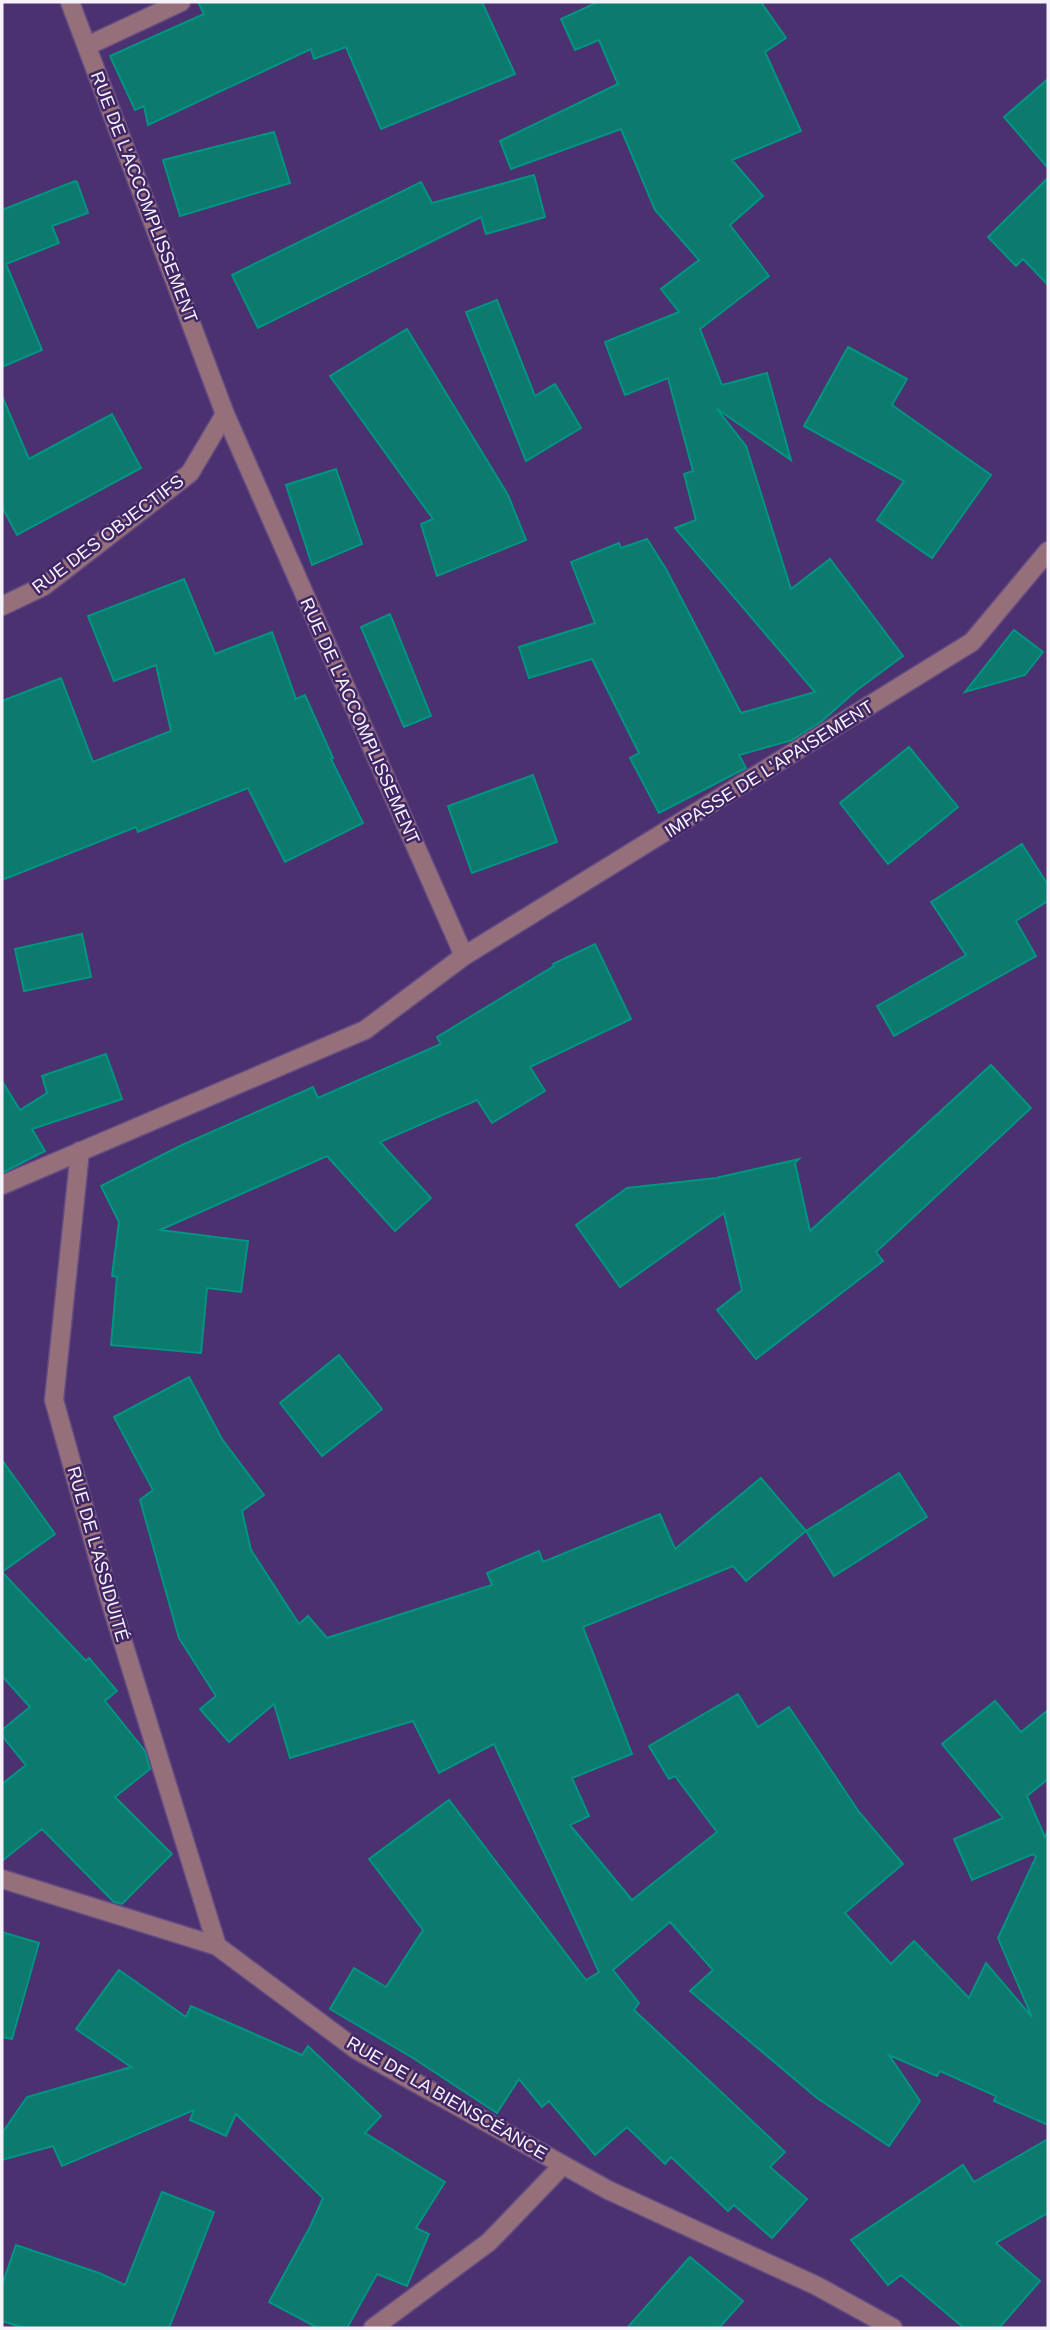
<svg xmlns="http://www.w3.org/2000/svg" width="1050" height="2330" font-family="Arial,sans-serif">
<rect width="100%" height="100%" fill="#4c3171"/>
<path fill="#0c7b6d" stroke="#009482" stroke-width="2" d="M 198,2 L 482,2 L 515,74 L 381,129 L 346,47 L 314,59 L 311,49 L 148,125 L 144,106 L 135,110 L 110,56 L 204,14 Z
M 598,2 L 761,2 L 786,38 L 765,52 L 801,131 L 732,160 L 763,196 L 730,225 L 769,276 L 700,329 L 722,385 L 767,373 L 791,460 L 717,409 L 746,446 L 791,589 L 830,559 L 903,656 L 857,690 L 822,721 L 792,740 L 739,755 L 746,768 L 659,813 L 630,758 L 639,753 L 592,659 L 529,678 L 519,647 L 595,623 L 571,562 L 619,543 L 621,548 L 647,539 L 666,569 L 741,713 L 815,692 L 675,528 L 696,520 L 684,474 L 693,471 L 668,378 L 625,395 L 605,342 L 679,312 L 661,289 L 699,260 L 655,210 L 621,129 L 511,169 L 500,141 L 618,84 L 599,40 L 575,50 L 561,19 Z
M 1048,79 L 1048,168 L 1004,117 Z
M 274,132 L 290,183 L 180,216 L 163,160 Z
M 534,175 L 545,217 L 486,234 L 481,217 L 258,328 L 232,275 L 421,182 L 432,203 Z
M 1048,178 L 1048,285 L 1023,259 L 1016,266 L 988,237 Z
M 75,181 L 77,182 L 88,213 L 52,226 L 59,243 L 6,264 L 42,350 L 2,367 L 2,210 Z
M 497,300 L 535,396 L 555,384 L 581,428 L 526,461 L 466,312 Z
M 407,329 L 508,495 L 526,540 L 437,576 L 421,524 L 433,519 L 330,376 Z
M 848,347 L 907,379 L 892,405 L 991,475 L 932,558 L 877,520 L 904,481 L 804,426 Z
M 2,396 L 29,459 L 112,414 L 141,468 L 17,535 L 2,507 Z
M 336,469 L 362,544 L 312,565 L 286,485 Z
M 184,579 L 215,654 L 272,632 L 296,699 L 305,695 L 333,758 L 331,759 L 363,823 L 285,862 L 248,788 L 138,832 L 136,827 L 2,880 L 2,701 L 61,678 L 93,762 L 171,731 L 156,665 L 114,681 L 88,616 Z
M 390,614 L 431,716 L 404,727 L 361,627 Z
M 1014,630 L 1043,652 L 1025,675 L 965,692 Z
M 909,747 L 958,807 L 888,864 L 840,803 Z
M 533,775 L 557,842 L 472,873 L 448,806 Z
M 1022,844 L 1048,885 L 1048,901 L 1016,921 L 1036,956 L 894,1036 L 877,1006 L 966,955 L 931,902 Z
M 82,934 L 91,977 L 24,991 L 15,949 Z
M 595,944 L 631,1019 L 530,1067 L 545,1091 L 492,1123 L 477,1100 L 380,1142 L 431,1198 L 395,1231 L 327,1156 L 160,1230 L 248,1241 L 241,1292 L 207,1288 L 201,1353 L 111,1345 L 117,1277 L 112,1276 L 119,1222 L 101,1186 L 182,1145 L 313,1087 L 318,1098 L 441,1044 L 437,1037 L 554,966 L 553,964 Z
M 106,1054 L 122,1099 L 32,1129 L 45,1151 L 2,1173 L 2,1081 L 20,1110 L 47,1093 L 42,1076 Z
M 991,1065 L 1031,1108 L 876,1252 L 883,1261 L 756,1359 L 717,1310 L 742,1290 L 724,1213 L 620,1287 L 576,1225 L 627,1188 L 716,1178 L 799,1159 L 795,1163 L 810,1231 Z
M 339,1355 L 382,1409 L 322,1456 L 280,1403 Z
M 189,1377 L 222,1439 L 264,1495 L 242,1511 L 251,1550 L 299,1624 L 308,1616 L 327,1638 L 492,1585 L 487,1573 L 539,1551 L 543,1562 L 660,1514 L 675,1549 L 761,1478 L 806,1531 L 746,1581 L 733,1566 L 583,1627 L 632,1754 L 572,1778 L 589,1816 L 570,1825 L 632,1900 L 717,1832 L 675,1776 L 669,1779 L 649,1746 L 738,1694 L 758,1727 L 789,1707 L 859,1812 L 903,1864 L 845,1913 L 891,1964 L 914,1941 L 969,1998 L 986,1963 L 1032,2017 L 998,1938 L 1036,1857 L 1033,1854 L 972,1880 L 954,1839 L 1003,1818 L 942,1744 L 995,1701 L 1021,1732 L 1048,1710 L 1048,1779 L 1027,1796 L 1045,1837 L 1048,1830 L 1048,2125 L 994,2101 L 996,2096 L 940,2071 L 937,2076 L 889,2055 L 920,2101 L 889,2146 L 817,2098 L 690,1991 L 713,1970 L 670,1922 L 613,1970 L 639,2003 L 634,2010 L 785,2152 L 770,2167 L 807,2199 L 772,2238 L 734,2205 L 728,2211 L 671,2157 L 665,2164 L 627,2127 L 595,2155 L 549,2101 L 542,2107 L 519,2079 L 497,2113 L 413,2058 L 330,2009 L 354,1968 L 386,1987 L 423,1930 L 369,1859 L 449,1800 L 586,1980 L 599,1972 L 494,1744 L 439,1773 L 413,1721 L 290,1758 L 274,1704 L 229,1742 L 200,1709 L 216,1696 L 179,1638 L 140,1500 L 153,1490 L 114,1417 Z
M 2,1460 L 55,1534 L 2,1572 L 86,1661 L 89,1658 L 117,1691 L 105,1701 L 145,1751 L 150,1769 L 115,1797 L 172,1854 L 122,1904 L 114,1902 L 42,1829 L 2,1861 L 2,1784 L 26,1765 L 2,1736 L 2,1730 L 30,1707 L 2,1676 Z
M 899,1473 L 927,1517 L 834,1576 L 806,1531 Z
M 2,1932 L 39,1943 L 12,2039 L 2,2037 Z
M 119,1970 L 186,2017 L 191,2006 L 302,2055 L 308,2046 L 381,2116 L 365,2133 L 445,2182 L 416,2228 L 429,2234 L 407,2286 L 377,2274 L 347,2328 L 318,2328 L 269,2302 L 310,2227 L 323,2198 L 236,2114 L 226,2136 L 190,2120 L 194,2110 L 62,2166 L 53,2146 L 2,2160 L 2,2133 L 27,2097 L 131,2067 L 76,2029 Z
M 1048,2139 L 1048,2213 L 996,2243 L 1040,2281 L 999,2328 L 964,2328 L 901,2275 L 888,2285 L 851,2240 L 963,2165 L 974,2182 Z
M 162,2192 L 214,2212 L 169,2328 L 24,2328 L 2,2321 L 2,2285 L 16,2245 L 99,2273 L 125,2285 Z
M 690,2257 L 743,2301 L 719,2328 L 627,2328 Z"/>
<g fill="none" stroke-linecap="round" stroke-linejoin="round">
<g stroke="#644c84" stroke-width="21">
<path id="minor" d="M 70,2 L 225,414 L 464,956
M 87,46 L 181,2
M 2,606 L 44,586 L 190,473 L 225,414
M 80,1151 L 54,1400 L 109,1597 L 217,1946
M 2,1185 L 365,1030 L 464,956 L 972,642 L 1048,551
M 2,1879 L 217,1946 L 357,2050 L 608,2190 L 817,2286 L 893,2328
M 373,2328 L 489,2242 L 563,2165"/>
</g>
<use href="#minor" stroke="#95707a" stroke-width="18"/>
</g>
<g text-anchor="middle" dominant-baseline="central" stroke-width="5" stroke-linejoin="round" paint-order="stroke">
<g font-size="18" fill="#f5f2fa" stroke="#412665">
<text transform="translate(144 197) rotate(69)">RUE DE L'ACCOMPLISSEMENT</text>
<text transform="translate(108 534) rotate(-37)">RUE DES OBJECTIFS</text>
<text transform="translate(360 721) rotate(66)">RUE DE L'ACCOMPLISSEMENT</text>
<text transform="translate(769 769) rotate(-32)">IMPASSE DE L'APAISEMENT</text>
<text transform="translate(98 1554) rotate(74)">RUE DE L'ASSIDUITÉ</text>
<text transform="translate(447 2098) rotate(30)">RUE DE LA BIENSCÉANCE</text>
</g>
</g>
<rect width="1050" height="2330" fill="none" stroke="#f5f2fa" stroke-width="7"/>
</svg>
